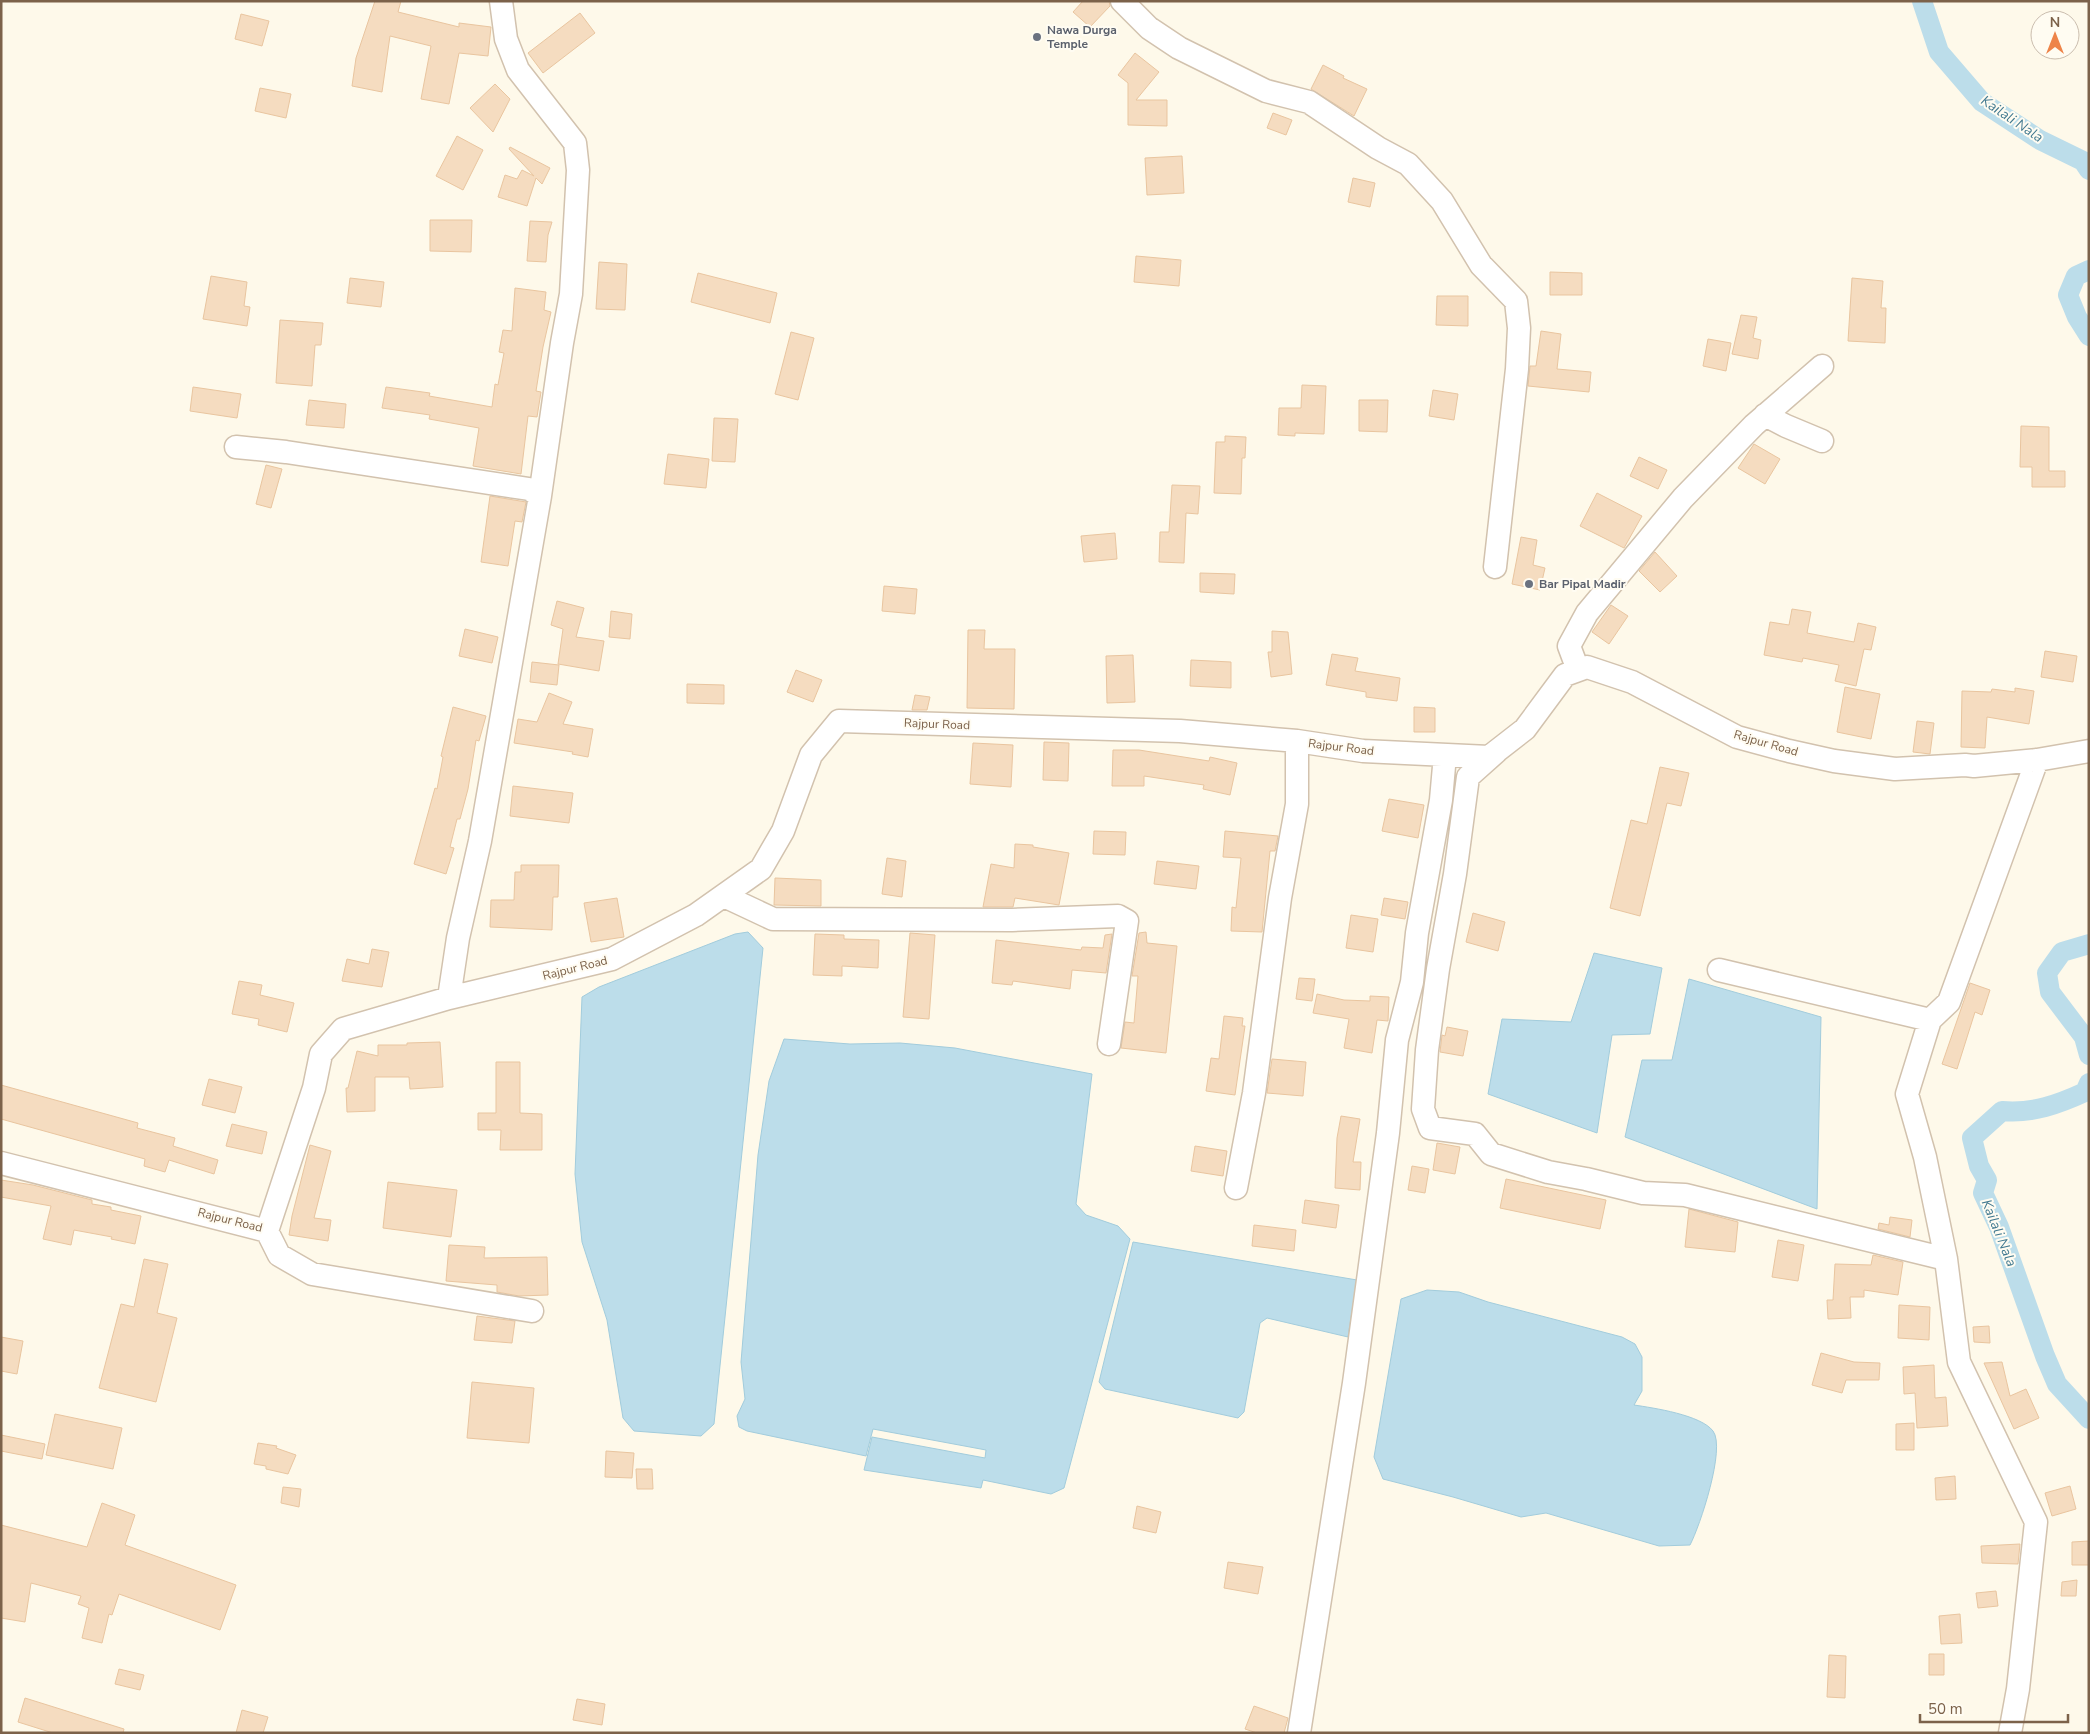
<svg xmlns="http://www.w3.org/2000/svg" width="2090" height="1734" font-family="'Nunito Sans',sans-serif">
<rect width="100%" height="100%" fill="#fef9ea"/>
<path fill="#bcddea" stroke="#a2ccdc" d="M 748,932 L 763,948 L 714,1424 L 701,1436 L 634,1431 L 623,1418 L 607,1320 L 582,1242 L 575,1174 L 582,997 L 599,987 L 735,934 Z
M 1594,953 L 1662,968 L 1650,1034 L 1612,1035 L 1597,1133 L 1488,1094 L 1502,1019 L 1571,1022 Z
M 1689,979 L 1821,1017 L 1817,1209 L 1625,1137 L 1642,1060 L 1672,1060 Z
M 784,1039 L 850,1044 L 900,1043 L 955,1048 L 1092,1074 L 1076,1204 L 1086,1215 L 1118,1226 L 1130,1239 L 1064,1488 L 1051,1494 L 983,1480 L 981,1488 L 864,1470 L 872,1437 L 985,1458 L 986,1450 L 873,1429 L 866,1456 L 747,1431 L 739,1427 L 737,1416 L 745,1399 L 741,1362 L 758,1155 L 769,1081 Z
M 1133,1242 L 1357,1280 L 1348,1337 L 1267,1318 L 1260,1323 L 1244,1412 L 1238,1418 L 1105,1389 L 1099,1382 Z
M 1427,1290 L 1459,1292 L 1488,1302 L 1622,1337 L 1635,1344 L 1642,1357 L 1642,1391 L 1634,1405 C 1654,1408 1701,1415 1713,1431 C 1726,1448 1700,1526 1690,1545 L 1659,1546 L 1546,1513 L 1521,1517 L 1453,1497 L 1383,1479 L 1374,1457 L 1401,1299 Z"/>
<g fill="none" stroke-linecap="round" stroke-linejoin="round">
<path stroke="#bcddea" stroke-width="20" d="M 1922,1 L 1939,52 L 1982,102 L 2040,140 L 2083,161 L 2089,170
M 2089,270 L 2076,276 L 2068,295 L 2077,317 L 2089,336
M 2089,944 L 2062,952 L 2047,973 L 2050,992 L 2084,1037 L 2089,1055
M 2089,1083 L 2085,1092 C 2059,1104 2032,1114 2002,1111 L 1972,1138 L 1979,1166 L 1987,1180 L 1983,1193 L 1999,1227 L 2045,1356 L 2057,1384 L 2089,1419"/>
</g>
<path fill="#f5dcc0" stroke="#e9c59f" d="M 375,1 L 401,1 L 398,12 L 459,27 L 459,23 L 491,27 L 488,56 L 459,53 L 449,104 L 421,99 L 431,46 L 390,36 L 382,92 L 352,86 L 356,58 Z
M 1083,1 L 1109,1 L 1110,6 L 1090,27 L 1073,12 Z
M 580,13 L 595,33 L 543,73 L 528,53 Z
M 241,14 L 269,21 L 262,46 L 235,39 Z
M 1135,53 L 1159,72 L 1136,100 L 1167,100 L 1167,126 L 1128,125 L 1128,83 L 1118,75 Z
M 1323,65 L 1344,76 L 1343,78 L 1367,89 L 1354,116 L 1311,89 Z
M 495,84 L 510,99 L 493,132 L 470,108 Z
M 260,88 L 291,94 L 286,118 L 255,111 Z
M 1273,113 L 1292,120 L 1286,135 L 1267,128 Z
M 457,136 L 483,150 L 463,190 L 436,176 Z
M 510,147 L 550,168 L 542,184 L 536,178 L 527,206 L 498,197 L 505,175 L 517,179 L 522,170 L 534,176 L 509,149 Z
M 1182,156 L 1184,193 L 1147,195 L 1145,158 Z
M 1353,178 L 1375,183 L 1370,207 L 1348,202 Z
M 430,220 L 472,220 L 471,252 L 430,251 Z
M 530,221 L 552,222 L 548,235 L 546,262 L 527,261 Z
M 1136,256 L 1181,260 L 1179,286 L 1134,282 Z
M 599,262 L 627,264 L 625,310 L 596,309 Z
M 1550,272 L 1582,273 L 1582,295 L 1550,295 Z
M 698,273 L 777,293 L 770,323 L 691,302 Z
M 211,276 L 247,282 L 244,306 L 250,307 L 247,326 L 203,319 Z
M 350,278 L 384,282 L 381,307 L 347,303 Z
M 1852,278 L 1883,281 L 1881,308 L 1886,308 L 1885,343 L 1848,341 Z
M 515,288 L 546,292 L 544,310 L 551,312 L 543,347 L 536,391 L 541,392 L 537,417 L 528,416 L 521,474 L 473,466 L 479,428 L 429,419 L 430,415 L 382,408 L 386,387 L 430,393 L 429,396 L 492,407 L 495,384 L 498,385 L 504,353 L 499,352 L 503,330 L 512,331 Z
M 1437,296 L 1468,296 L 1468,326 L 1436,325 Z
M 1741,315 L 1757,317 L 1753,338 L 1761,340 L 1758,359 L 1732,354 Z
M 280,320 L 323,323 L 321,345 L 315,345 L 312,386 L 276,383 Z
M 1541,331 L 1561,334 L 1557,369 L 1591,372 L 1589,392 L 1528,386 L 1530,366 L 1536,366 Z
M 791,332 L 814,338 L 798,400 L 775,394 Z
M 1708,339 L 1731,343 L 1726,371 L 1703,366 Z
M 1302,385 L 1326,386 L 1324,434 L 1295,433 L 1295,436 L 1278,435 L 1279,408 L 1301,408 Z
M 193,387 L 241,394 L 237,418 L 190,411 Z
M 1433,390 L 1458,394 L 1454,420 L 1429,416 Z
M 309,400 L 346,404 L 344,428 L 306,425 Z
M 1359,400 L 1388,400 L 1387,432 L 1359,431 Z
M 714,418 L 738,419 L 735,462 L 712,461 Z
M 2021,426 L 2049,427 L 2049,471 L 2065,471 L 2065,487 L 2032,487 L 2032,467 L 2020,467 Z
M 1225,436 L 1246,437 L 1245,458 L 1242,458 L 1241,494 L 1214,493 L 1216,442 L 1225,442 Z
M 1754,444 L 1780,459 L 1765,484 L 1738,468 Z
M 668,454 L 709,459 L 706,488 L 664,484 Z
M 1639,457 L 1667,470 L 1658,489 L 1630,476 Z
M 266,465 L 282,469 L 271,508 L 256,504 Z
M 1172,485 L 1200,486 L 1198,514 L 1186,513 L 1184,563 L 1159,562 L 1160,532 L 1169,532 Z
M 1597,493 L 1642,516 L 1624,548 L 1580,526 Z
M 490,496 L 526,502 L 522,522 L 515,521 L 508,566 L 481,562 Z
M 1115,533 L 1117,559 L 1084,562 L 1081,536 Z
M 1521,537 L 1537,540 L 1533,565 L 1545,568 L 1540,590 L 1512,584 Z
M 1655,552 L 1677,576 L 1660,592 L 1639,571 Z
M 1200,573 L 1235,574 L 1234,594 L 1200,592 Z
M 884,586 L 917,589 L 915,614 L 882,611 Z
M 557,601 L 584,608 L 576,637 L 604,641 L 599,671 L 558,664 L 563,629 L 551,625 Z
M 1611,605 L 1628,616 L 1609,644 L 1592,632 Z
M 1792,609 L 1811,612 L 1807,633 L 1854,642 L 1858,623 L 1876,627 L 1871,650 L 1864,649 L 1856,686 L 1835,681 L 1839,665 L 1803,658 L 1802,662 L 1764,655 L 1770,622 L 1789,625 Z
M 611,611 L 632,614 L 630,639 L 609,637 Z
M 465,629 L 498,637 L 492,663 L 459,656 Z
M 968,630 L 985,630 L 984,649 L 1015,649 L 1014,709 L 967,708 Z
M 1272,631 L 1288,632 L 1292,674 L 1271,677 L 1268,652 L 1272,652 Z
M 2045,651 L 2077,656 L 2073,682 L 2041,677 Z
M 1332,654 L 1358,658 L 1355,671 L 1400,678 L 1397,701 L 1366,697 L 1366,692 L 1326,685 Z
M 1133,655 L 1135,702 L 1107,703 L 1106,656 Z
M 1191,660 L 1231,662 L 1231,688 L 1190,686 Z
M 532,662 L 559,665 L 557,685 L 530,682 Z
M 796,670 L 822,680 L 813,702 L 787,692 Z
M 687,684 L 724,685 L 724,704 L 687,703 Z
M 1845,687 L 1880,694 L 1871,739 L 1837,732 Z
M 2015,688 L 2034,691 L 2029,724 L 1987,717 L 1985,748 L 1961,747 L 1962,691 L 1991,692 L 1992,689 L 2015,692 Z
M 549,693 L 572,702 L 563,724 L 593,729 L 588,757 L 572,754 L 573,752 L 514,743 L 518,719 L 537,722 Z
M 915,695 L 930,697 L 927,710 L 912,710 Z
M 453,707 L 486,716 L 479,741 L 476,740 L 468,789 L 460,819 L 457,819 L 450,847 L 454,848 L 446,874 L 414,864 L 435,788 L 437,789 L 443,757 L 441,756 Z
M 1414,707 L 1435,708 L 1435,732 L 1414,732 Z
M 1917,721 L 1934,723 L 1930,754 L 1913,752 Z
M 1044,742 L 1069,743 L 1068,781 L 1043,780 Z
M 973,743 L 1013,745 L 1011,787 L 970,784 Z
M 1113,750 L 1139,750 L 1209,761 L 1210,757 L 1237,763 L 1230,795 L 1203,789 L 1204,785 L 1144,776 L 1144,786 L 1112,786 Z
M 1660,767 L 1689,773 L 1681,806 L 1667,803 L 1640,916 L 1610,908 L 1631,820 L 1647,824 Z
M 513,786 L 573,793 L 569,823 L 510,816 Z
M 1389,799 L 1424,805 L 1418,838 L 1382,831 Z
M 1094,831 L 1126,832 L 1125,855 L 1093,854 Z
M 1225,831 L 1278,836 L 1275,851 L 1270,851 L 1262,932 L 1231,931 L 1232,907 L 1236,908 L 1241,858 L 1223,857 Z
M 1015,844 L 1033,845 L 1033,847 L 1069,853 L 1059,905 L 1015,898 L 1013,907 L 983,907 L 991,864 L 1014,868 Z
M 887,858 L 906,861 L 902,897 L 882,894 Z
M 1157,861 L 1199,866 L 1196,889 L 1154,884 Z
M 521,865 L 559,865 L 558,897 L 553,897 L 552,930 L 490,927 L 491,900 L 514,900 L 515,872 L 521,872 Z
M 775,878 L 821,880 L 821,906 L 774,905 Z
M 617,898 L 624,937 L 591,942 L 584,903 Z
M 1384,898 L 1408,902 L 1405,919 L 1381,915 Z
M 1473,913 L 1505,922 L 1498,951 L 1466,942 Z
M 1351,915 L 1378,919 L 1373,952 L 1346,948 Z
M 1146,932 L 1147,943 L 1177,946 L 1166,1053 L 1121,1048 L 1125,1022 L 1134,1023 L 1138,976 L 1132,976 L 1139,933 Z
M 910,933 L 935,935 L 929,1019 L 903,1017 Z
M 815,934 L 844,935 L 844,939 L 879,940 L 878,968 L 842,966 L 842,976 L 813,975 Z
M 1112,934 L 1106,973 L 1072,970 L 1070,989 L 1013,981 L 1012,985 L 992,983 L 996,940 L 1081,950 L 1082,947 L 1103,948 L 1105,935 Z
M 372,949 L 389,952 L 382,987 L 342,981 L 347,959 L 369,964 Z
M 1299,978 L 1315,979 L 1312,1001 L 1296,999 Z
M 239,981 L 262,985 L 260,995 L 294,1003 L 287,1032 L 258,1025 L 259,1019 L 232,1014 Z
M 1970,983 L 1990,990 L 1982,1015 L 1975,1012 L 1957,1069 L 1942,1064 Z
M 1317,994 L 1344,1000 L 1370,1001 L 1370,996 L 1389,997 L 1388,1021 L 1377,1020 L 1372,1053 L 1344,1048 L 1349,1019 L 1313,1013 Z
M 1224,1016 L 1243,1018 L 1242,1026 L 1245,1026 L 1235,1095 L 1206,1091 L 1211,1058 L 1219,1059 Z
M 1447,1027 L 1468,1031 L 1463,1056 L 1440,1052 L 1442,1035 L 1445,1036 Z
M 440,1042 L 443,1087 L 410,1089 L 409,1077 L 375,1077 L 375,1111 L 347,1112 L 346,1088 L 348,1088 L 357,1051 L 378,1056 L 378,1045 L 407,1045 L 407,1043 Z
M 1272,1059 L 1306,1062 L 1303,1096 L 1267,1093 Z
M 496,1062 L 520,1062 L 520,1113 L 542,1114 L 542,1150 L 500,1150 L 501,1130 L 478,1130 L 478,1113 L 496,1113 Z
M 209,1079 L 242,1087 L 235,1113 L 202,1105 Z
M 1,1085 L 138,1123 L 137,1128 L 175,1138 L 173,1146 L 218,1160 L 214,1174 L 169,1160 L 165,1172 L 144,1166 L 145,1159 L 1,1119 Z
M 1341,1116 L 1360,1119 L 1353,1162 L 1361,1162 L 1360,1190 L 1335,1188 L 1337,1138 Z
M 232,1124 L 267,1132 L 262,1154 L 226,1146 Z
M 1437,1143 L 1460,1147 L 1455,1174 L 1433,1170 Z
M 310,1145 L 331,1151 L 314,1218 L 331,1220 L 328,1241 L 289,1235 L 292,1216 Z
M 1195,1146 L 1227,1151 L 1223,1176 L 1191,1171 Z
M 1412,1166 L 1429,1169 L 1425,1193 L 1408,1190 Z
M 1506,1179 L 1606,1200 L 1600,1229 L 1500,1208 Z
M 1,1180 L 33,1185 L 92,1200 L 92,1204 L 111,1207 L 111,1210 L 141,1216 L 135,1244 L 111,1239 L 112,1237 L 74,1230 L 71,1245 L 43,1239 L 51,1206 L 1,1197 Z
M 388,1182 L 457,1190 L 451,1237 L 383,1228 Z
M 1305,1200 L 1339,1205 L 1336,1228 L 1302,1223 Z
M 1689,1209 L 1738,1222 L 1735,1252 L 1685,1247 Z
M 1890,1217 L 1912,1220 L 1910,1237 L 1878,1229 L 1879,1223 L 1889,1225 Z
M 1254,1225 L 1296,1230 L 1294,1251 L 1252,1246 Z
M 1778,1240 L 1804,1245 L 1798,1281 L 1772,1277 Z
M 449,1245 L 485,1247 L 484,1258 L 547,1257 L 548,1295 L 519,1296 L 497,1292 L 497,1285 L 446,1281 Z
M 1873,1255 L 1903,1262 L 1898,1295 L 1864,1290 L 1864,1297 L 1850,1297 L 1851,1318 L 1828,1319 L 1827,1300 L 1833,1300 L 1835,1264 L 1871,1265 Z
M 144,1259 L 168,1264 L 157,1313 L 177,1318 L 156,1402 L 99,1388 L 121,1304 L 134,1307 Z
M 1899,1305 L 1930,1307 L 1929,1340 L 1898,1338 Z
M 477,1316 L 515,1321 L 512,1343 L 474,1340 Z
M 1989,1326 L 1990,1343 L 1974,1342 L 1973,1327 Z
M 1,1337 L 23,1341 L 17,1374 L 1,1371 Z
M 1821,1353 L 1854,1362 L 1880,1363 L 1879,1380 L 1846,1380 L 1842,1393 L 1812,1385 Z
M 2002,1362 L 2010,1396 L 2026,1389 L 2039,1418 L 2014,1429 L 1984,1363 Z
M 1934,1365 L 1935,1398 L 1946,1397 L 1948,1426 L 1917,1428 L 1915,1393 L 1904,1394 L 1903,1367 Z
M 472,1382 L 534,1388 L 529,1443 L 467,1438 Z
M 55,1414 L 122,1428 L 113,1469 L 46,1455 Z
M 1914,1423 L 1914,1450 L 1896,1450 L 1896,1424 Z
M 1,1435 L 45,1444 L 42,1459 L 1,1451 Z
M 258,1443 L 277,1446 L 276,1448 L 296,1455 L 288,1474 L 266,1469 L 266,1466 L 254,1464 Z
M 606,1451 L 634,1453 L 632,1478 L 605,1477 Z
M 636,1469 L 652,1469 L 653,1489 L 637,1489 Z
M 1955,1476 L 1956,1499 L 1936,1500 L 1935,1478 Z
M 2070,1486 L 2076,1509 L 2052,1516 L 2045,1493 Z
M 283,1487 L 301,1489 L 299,1507 L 281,1503 Z
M 102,1503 L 135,1515 L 125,1545 L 236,1585 L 220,1630 L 119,1594 L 112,1615 L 109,1614 L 102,1643 L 82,1638 L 89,1608 L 78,1604 L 81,1596 L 31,1583 L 25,1622 L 1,1618 L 1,1525 L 87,1547 Z
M 1137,1506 L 1161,1512 L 1156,1533 L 1133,1528 Z
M 2089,1541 L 2089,1565 L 2072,1565 L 2072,1542 Z
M 2020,1544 L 2018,1564 L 1982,1563 L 1981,1546 Z
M 1228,1562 L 1263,1567 L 1258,1594 L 1224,1588 Z
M 2077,1580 L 2076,1596 L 2061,1596 L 2062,1582 Z
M 1996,1591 L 1998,1606 L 1978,1608 L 1976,1593 Z
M 1960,1614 L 1962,1643 L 1941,1644 L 1939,1616 Z
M 1929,1654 L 1944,1654 L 1944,1675 L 1929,1675 Z
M 1829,1655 L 1846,1656 L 1845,1698 L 1827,1697 Z
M 119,1669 L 144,1675 L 140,1690 L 115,1684 Z
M 25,1698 L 124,1729 L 123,1733 L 53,1733 L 18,1722 Z
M 577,1699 L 605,1704 L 602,1725 L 573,1720 Z
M 1254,1706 L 1288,1718 L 1284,1733 L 1257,1733 L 1245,1729 Z
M 242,1710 L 268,1717 L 263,1733 L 236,1733 Z"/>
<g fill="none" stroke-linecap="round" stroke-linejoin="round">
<g stroke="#d2c2ae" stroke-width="25">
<path id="minor" d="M 1122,1 L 1149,28 L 1179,48 L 1266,91 L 1309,102 L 1378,148 L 1408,164 L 1442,201 L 1481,265 L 1516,301 L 1519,328 L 1517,369 L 1495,567
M 1765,415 L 1786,426 L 1822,441
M 236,447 L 286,452 L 529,489 L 540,496
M 1578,670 L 1569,646 L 1587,613 L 1683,498 L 1754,425 L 1822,366
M 1496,752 L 1468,777 L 1455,874 L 1438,969 L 1427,1050 L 1423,1109 L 1430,1128 L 1475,1134 L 1491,1154 L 1548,1172 L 1586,1179 L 1643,1193 L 1685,1195 L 1946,1259
M 724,896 L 773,919 L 1012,920 L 1118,916 L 1127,921 L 1109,1044
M 1719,970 L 1930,1020
M 449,998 L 458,938 L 480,841 L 540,496 L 562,343 L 571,294 L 578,170 L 575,143 L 518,70 L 506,39 L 501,1
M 1,1163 L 267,1231 L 314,1088 L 321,1054 L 343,1029 L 449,998 L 612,959 L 696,915 L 761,869 L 783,831 L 811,755 L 839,721 L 1180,731 L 1297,741 L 1363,751 L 1489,757 L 1525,729 L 1565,675 L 1587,667 L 1632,682 L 1737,737 L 1789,751 L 1834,761 L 1895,769 L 1965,765 L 1974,766 L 2037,760 L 2089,751
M 1236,1188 L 1254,1093 L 1280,898 L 1297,804 L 1297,741
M 267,1231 L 279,1255 L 312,1274 L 532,1311
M 1299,1733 L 1354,1383 L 1388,1133 L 1397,1040 L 1412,982 L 1417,933 L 1441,800 L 1445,755
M 2010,1733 L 2018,1689 L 2036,1522 L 1959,1362 L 1946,1259 L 1925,1157 L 1907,1094 L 1930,1020 L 1949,1002 L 2037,760"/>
</g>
<use href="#minor" stroke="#fff" stroke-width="22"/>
</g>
<g fill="#6b7280" stroke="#fffcf2" stroke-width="2">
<circle cx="1037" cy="37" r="5"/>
<circle cx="1529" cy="584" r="5"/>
</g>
<g text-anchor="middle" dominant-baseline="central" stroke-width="4" stroke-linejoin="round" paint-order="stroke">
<g font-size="12" font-weight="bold" fill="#5b616d" stroke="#fffcf2" text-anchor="start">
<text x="1047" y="30">Nawa Durga<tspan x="1047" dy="14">Temple</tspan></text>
<text x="1539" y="584">Bar Pipal Madir</text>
</g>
<g font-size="12" fill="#7c624a" stroke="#fffcf2">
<text transform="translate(937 724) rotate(2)">Rajpur Road</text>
<text transform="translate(1766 743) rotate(16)">Rajpur Road</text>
<text transform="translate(1341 747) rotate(7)">Rajpur Road</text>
<text transform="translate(575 968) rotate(-14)">Rajpur Road</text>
<text transform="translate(230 1220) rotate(14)">Rajpur Road</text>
</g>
<g font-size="14" font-style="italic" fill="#427990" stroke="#fffcf2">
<text transform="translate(2012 119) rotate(34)">Kailali Nala</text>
<text transform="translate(1999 1233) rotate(68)">Kailali Nala</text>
</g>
</g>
<rect width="2090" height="1734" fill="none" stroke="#7c624a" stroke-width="5"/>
<g transform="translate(2055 35)"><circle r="24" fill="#fffcf2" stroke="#cbbeaf"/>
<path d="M0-4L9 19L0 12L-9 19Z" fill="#ee8449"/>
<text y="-8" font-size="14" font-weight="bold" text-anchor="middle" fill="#7c624a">N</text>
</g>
<path d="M1920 1714v8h148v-8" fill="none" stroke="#7c624a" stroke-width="2.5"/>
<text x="1928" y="1714" font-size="15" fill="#7c624a" stroke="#fffcf2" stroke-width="4" paint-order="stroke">50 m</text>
</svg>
